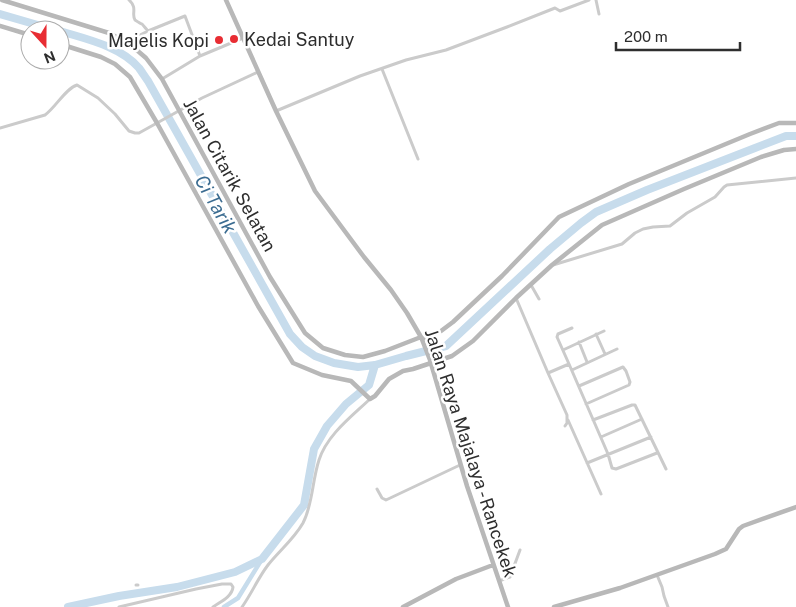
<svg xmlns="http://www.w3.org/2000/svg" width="796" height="607" font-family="'Public Sans',sans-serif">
<rect width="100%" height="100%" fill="#fff"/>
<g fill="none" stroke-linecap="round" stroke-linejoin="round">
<path stroke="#c7dcec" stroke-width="4.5" d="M 224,607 L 238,598 L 262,559"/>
<path stroke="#c7dcec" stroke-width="8" d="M 0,14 L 55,30
M 60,31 C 86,39 120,46 139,68 C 142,72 145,77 148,81 L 290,334 L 302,347 L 315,356 L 334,363 L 358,367 L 375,365 L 406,356 L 446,346 L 550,249 L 581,223 L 596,212 L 647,190 L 755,148 L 786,136 L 796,136
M 68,607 L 119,596 L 177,587 L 208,579 L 235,572 L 262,559 L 304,505 L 314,449 L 327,426 L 346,404 L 369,385 L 375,365"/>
<path stroke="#cbcbcb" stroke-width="3" d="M 129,0 C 138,8 131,14 135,20 C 135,20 141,24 142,24 C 143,25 147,30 148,31
M 596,0 L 599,14
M 126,42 L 148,31 L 185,16 L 200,56
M 382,69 L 418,159
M 162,79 L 200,56 L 243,38
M 276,111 L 360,76 L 406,60 L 446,50 L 507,27 L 555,8 L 560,11 L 589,0
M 0,128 L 45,115 C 56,107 65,89 77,85 L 98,98 L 115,114 L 129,131 L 135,133 L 139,133 L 202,98 L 258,72
M 553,265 L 622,244 L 635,233 L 643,229 L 653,227 L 670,226 L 687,213 L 715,197 L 724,187 L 727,185 L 796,178
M 531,285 L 539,299
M 516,298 L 548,373
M 596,334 L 605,354
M 579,342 L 587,362
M 563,350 L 604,331
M 569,364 L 557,337 L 558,334 L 572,328
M 572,370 L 617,349
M 579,386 L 623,367 L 626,371 L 630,382 L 629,385 L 586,404
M 568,420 L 601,494
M 593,420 L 632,405 L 635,405 L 666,469
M 565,426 L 567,423 L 567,415 L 548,373 L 569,364 L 608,454 L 612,468 L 616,469 L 657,453
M 601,437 L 642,419
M 587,463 L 651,437
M 377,489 L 382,498 L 386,500 L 460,465
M 657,575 L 662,587 L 664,596 L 668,607
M 499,581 L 510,577 L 520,550
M 136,585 L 138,585
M 119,607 L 196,589 L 222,584 L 231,584 L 233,587 C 232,597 220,602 213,607
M 242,607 C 252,593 258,578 268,565 C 279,551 294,539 303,523 C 313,504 312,481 319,460 C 327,435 351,417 370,399"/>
<path stroke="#b8b8b8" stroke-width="4.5" d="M 2,0 L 109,33 L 126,42 L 139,52 L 146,58 L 162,79 L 270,277 L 305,333 L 323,348 L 345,355 L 363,357 L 385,351 L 421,337
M 226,0 L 276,111 L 315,191 L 364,257 L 391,290 L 407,313 L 421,337 L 430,360 L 467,486 L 508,607
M 0,26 L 30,35
M 60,44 L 101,57 L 115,64 L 130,77 L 157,123 L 258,306 L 293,363 L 322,375 L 351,381 L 370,399 L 375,396 L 389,379 L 403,371 L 413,369 L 452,356 L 473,341 L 516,298 L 552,265 L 602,225 L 684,189 L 761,157 L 784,150 L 796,149
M 422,339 L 441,331 L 453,322 L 502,276 L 559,217 L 629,184 L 750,134 L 779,123 L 796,123
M 403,607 L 456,579 L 493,565
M 554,607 L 620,588 L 715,554 L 726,549 L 739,529 L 743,526 L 796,507"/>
</g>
<g fill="#e82d33" stroke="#fff" stroke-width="2">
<circle cx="234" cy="39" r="5"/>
<circle cx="219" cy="40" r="5"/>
</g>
<g text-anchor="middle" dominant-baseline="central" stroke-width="5" stroke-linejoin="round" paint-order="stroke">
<g font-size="18" fill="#2e2e2e" stroke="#fff" text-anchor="start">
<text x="244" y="39">Kedai Santuy</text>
<text x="209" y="40" text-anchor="end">Majelis Kopi</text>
</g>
<g font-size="18" fill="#2e2e2e" stroke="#fff">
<text transform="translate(230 175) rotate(61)">Jalan Citarik Selatan</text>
<text transform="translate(471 453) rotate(72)">Jalan Raya Majalaya - Rancekek</text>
</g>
<g font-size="19" font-style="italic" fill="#3b6c91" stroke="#fff">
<text transform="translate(216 204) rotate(60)">Ci Tarik</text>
</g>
</g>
<g transform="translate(45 45) rotate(159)"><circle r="24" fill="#ffffff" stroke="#ababab"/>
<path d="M0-4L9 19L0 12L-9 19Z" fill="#e82d33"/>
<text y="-8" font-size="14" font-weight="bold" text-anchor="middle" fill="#2e2e2e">N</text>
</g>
<path d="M616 42v8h124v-8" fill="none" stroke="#2e2e2e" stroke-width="2.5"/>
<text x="624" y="42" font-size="15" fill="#2e2e2e" stroke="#ffffff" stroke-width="4" paint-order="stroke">200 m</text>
</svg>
